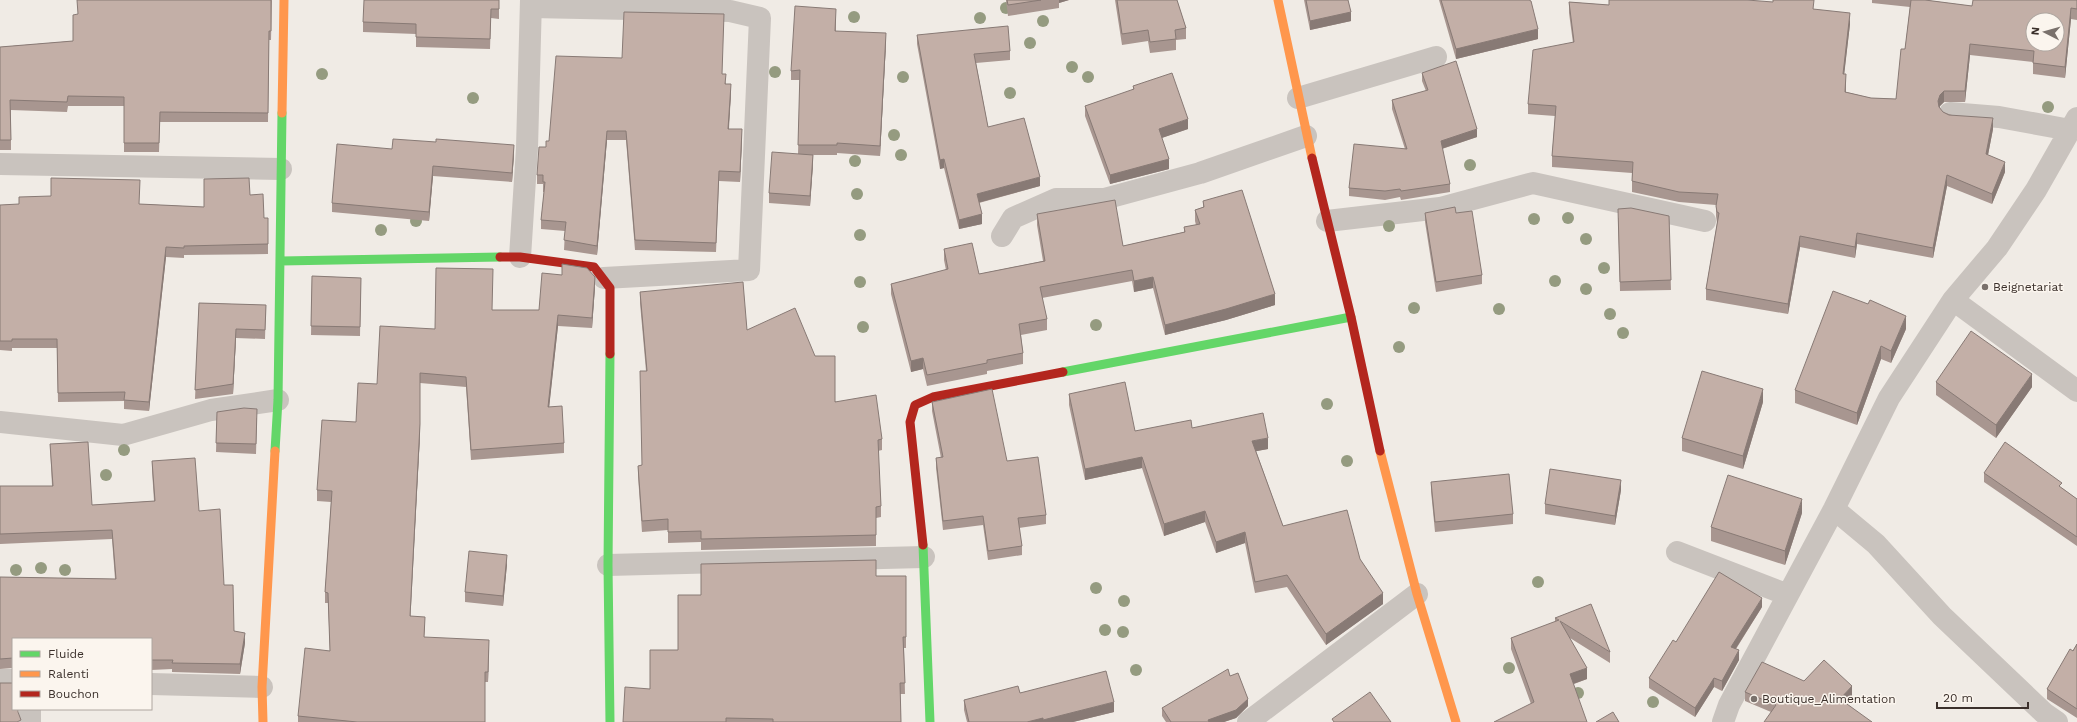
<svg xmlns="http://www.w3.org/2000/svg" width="2077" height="722" font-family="'Work Sans',sans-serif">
<rect width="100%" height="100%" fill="#f0ebe5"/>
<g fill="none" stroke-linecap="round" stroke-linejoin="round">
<path stroke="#c9c3be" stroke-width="22" d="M 531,7 L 730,11 L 760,18 L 749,270 L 604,278
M 1298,98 L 1436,57
M 1950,113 L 1999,117 L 2070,130
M 0,164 L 281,169
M 1327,221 L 1440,208 L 1533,183 L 1705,221
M 1002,236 L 1013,218 L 1056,199 L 1104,199 L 1200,173 L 1306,136
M 520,257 L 527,148 L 531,0
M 1953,300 L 2077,391
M 0,422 L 123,435 L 211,410 L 278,400
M 1834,509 L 1876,544 L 1942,616 L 2044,713 L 2057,722
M 1677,552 L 1788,595
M 608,565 L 924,557
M 0,680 L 13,680
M 151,684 L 262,687
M 30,709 L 30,722
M 1248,722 L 1417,594
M 1723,722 L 1729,705 L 1834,509 L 1889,398 L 1953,300 L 1997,248 L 2036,190 L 2077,118"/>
<path stroke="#63d668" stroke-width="9" d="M 281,261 L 500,257
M 1063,372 L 1351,317
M 275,451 L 278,400 L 282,113
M 923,545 L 930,722
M 610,722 L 608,565 L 610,354"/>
<path stroke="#ff974d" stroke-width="9" d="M 1278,0 L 1312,158
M 282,113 L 284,0
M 1380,451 L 1417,594 L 1456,722
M 263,722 L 262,687 L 275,451"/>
<path stroke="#b3261e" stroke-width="9" d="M 1312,158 L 1351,317 L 1380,451
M 500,257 L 520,257 L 594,267 L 610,288 L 610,354
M 923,545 L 910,422 L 915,405 L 933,397 L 1063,372"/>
</g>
<g fill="#959b80">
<circle cx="1006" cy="8" r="6"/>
<circle cx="854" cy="17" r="6"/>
<circle cx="980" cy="18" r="6"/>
<circle cx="1043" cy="21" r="6"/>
<circle cx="1030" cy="43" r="6"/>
<circle cx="1072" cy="67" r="6"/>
<circle cx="775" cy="72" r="6"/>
<circle cx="322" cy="74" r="6"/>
<circle cx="903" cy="77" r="6"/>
<circle cx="1088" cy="77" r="6"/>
<circle cx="1010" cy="93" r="6"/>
<circle cx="473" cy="98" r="6"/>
<circle cx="2048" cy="107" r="6"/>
<circle cx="894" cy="135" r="6"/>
<circle cx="901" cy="155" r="6"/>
<circle cx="855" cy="161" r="6"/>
<circle cx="1470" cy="165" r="6"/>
<circle cx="857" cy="194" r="6"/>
<circle cx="1568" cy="218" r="6"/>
<circle cx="1534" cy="219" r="6"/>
<circle cx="416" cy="221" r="6"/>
<circle cx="1389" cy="226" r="6"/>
<circle cx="381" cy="230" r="6"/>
<circle cx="860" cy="235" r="6"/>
<circle cx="1586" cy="239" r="6"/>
<circle cx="1604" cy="268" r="6"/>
<circle cx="1555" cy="281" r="6"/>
<circle cx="860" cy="282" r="6"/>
<circle cx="1586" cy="289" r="6"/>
<circle cx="1414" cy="308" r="6"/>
<circle cx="1499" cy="309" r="6"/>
<circle cx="1610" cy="314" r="6"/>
<circle cx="1096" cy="325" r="6"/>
<circle cx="863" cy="327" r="6"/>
<circle cx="1623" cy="333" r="6"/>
<circle cx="1399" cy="347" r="6"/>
<circle cx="1327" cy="404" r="6"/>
<circle cx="124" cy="450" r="6"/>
<circle cx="1347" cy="461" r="6"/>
<circle cx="106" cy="475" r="6"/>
<circle cx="41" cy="568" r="6"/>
<circle cx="16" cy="570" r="6"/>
<circle cx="65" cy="570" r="6"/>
<circle cx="1538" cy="582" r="6"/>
<circle cx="1096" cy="588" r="6"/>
<circle cx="1124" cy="601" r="6"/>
<circle cx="1105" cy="630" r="6"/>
<circle cx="1123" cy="632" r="6"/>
<circle cx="1509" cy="668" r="6"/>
<circle cx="1136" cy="670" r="6"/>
<circle cx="1578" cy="693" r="6"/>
<circle cx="1653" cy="702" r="6"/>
</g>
<path fill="#a89690" d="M 272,0 L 271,40 L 269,40 L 268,122 L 160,122 L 159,152 L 124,152 L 124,106 L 68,106 L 67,112 L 11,110 L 11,150 L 0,150 L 0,47 L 73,41 Z
M 499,0 L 499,19 L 491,18 L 490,49 L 416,47 L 416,34 L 363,32 L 363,22 Z
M 1006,0 L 1069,0 L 1059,3 L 1059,8 L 1008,16 Z
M 1115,0 L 1177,0 L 1186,28 L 1186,39 L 1176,40 L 1176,50 L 1150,53 L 1148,41 L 1122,45 Z
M 1304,0 L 1348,0 L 1351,21 L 1310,30 Z
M 1439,0 L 1529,0 L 1538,39 L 1456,59 Z
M 1872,0 L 1925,0 L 1972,6 L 2077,0 L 2077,20 L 2071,19 L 2065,78 L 2033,74 L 2033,62 L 1970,55 L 1965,102 L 1944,102 L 1940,106 L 1939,108 L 1943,112 L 1993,129 L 1988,155 L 2005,172 L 1992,204 L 1947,186 L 1933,258 L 1857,244 L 1855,258 L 1800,247 L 1788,314 L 1706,300 L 1706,289 L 1717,223 L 1716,216 L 1716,205 L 1679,202 L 1632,192 L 1632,173 L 1552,167 L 1552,156 L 1555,116 L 1528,114 L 1528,104 L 1573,43 L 1569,13 L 1569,2 L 1609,5 L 1814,9 L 1850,24 L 1844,74 L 1846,85 L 1846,92 L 1871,98 L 1896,99 L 1905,49 L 1910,7 L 1872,3 Z
M 836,19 L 836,31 L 886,43 L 880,156 L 837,153 L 837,155 L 813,155 L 813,164 L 810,206 L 769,203 L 769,193 L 798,154 L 800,80 L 791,80 L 791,71 Z
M 917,35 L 1010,51 L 1010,60 L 976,63 L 988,127 L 1040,186 L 979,203 L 982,224 L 959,229 L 944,168 L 940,169 L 917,44 Z
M 1422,73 L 1477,137 L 1442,149 L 1450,184 L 1450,192 L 1401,200 L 1400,197 L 1385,200 L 1349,196 L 1349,188 L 1405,149 L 1392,109 L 1392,100 L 1426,91 L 1422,81 Z
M 723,74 L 726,84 L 731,93 L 729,129 L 742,139 L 740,182 L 719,181 L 716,252 L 635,250 L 626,140 L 607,140 L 597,255 L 564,250 L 565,231 L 541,229 L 541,220 L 544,192 L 543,192 L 543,184 L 537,184 L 537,175 L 546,147 Z
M 1133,86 L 1188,129 L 1161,138 L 1169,169 L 1110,184 L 1085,116 L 1085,106 L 1133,90 Z
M 392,149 L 514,154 L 512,182 L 433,176 L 429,221 L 332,212 L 332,203 Z
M 250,195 L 264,218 L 268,218 L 268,254 L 184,255 L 184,258 L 166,257 L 149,411 L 124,409 L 124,401 L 58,402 L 57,348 L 12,348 L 12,351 L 0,350 L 0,205 L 139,204 L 204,207 Z
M 1203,201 L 1275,305 L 1226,320 L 1165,335 L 1153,288 L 1134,292 L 1132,281 L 1042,298 L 1047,319 L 1047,330 L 1021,335 L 1023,353 L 1023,364 L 987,371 L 987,374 L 927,386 L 923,369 L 911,372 L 891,294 L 891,284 L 946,270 L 944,260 L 944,249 L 979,274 L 1043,261 L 1037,225 L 1037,214 L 1123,246 L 1184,232 L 1184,227 L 1196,225 L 1195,221 L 1195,210 L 1203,207 Z
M 1425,213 L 1456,213 L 1482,275 L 1482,284 L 1436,292 L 1425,222 Z
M 1669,216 L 1671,290 L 1620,291 L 1618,218 Z
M 312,276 L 361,278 L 360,336 L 311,335 Z
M 595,287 L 592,328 L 558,326 L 549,407 L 564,443 L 564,453 L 471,460 L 466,387 L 420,383 L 420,435 L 410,616 L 425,628 L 424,637 L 489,650 L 488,682 L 485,682 L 485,722 L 298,722 L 298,716 L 330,651 L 328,603 L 325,603 L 325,592 L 331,502 L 317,501 L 317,490 L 356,422 L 377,384 L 435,329 L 493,310 L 539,310 Z
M 640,292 L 747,330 L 882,439 L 882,450 L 878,451 L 881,506 L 881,517 L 876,518 L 876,546 L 701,550 L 701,542 L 668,543 L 668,530 L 642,532 L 638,476 L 638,466 L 642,465 L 646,371 L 640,303 Z
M 199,303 L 266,305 L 265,339 L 236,338 L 233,394 L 195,399 Z
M 1906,329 L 1891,363 L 1881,359 L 1857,425 L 1795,403 L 1795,390 Z
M 1936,382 L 2032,387 L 1996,438 L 1936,395 Z
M 1069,394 L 1135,431 L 1192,428 L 1268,449 L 1256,451 L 1283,526 L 1360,559 L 1383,604 L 1326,645 L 1287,587 L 1255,593 L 1245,543 L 1216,553 L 1205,522 L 1164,536 L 1142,468 L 1085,480 L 1069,405 Z
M 932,402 L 1007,461 L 1046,515 L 1046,524 L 1019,528 L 1022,546 L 1022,555 L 988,560 L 983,525 L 943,530 L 936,468 L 936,458 L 941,458 L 932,411 Z
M 1763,402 L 1743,469 L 1682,451 L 1682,438 Z
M 217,412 L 257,418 L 256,454 L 216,452 Z
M 50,444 L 92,505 L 154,501 L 152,470 L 152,461 L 199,511 L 224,585 L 234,631 L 245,643 L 240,674 L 172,672 L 172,669 L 151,670 L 151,639 L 13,639 L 13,668 L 0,669 L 0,577 L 115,579 L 112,539 L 0,544 L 0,486 L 52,486 Z
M 1984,473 L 2062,488 L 2077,499 L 2077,546 L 1984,482 Z
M 1431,482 L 1513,514 L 1513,524 L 1435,532 L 1431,491 Z
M 1621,490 L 1615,525 L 1545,514 L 1545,504 Z
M 1802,513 L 1785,565 L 1711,541 L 1711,527 Z
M 507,564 L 503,606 L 465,602 L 465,592 Z
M 876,576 L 906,576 L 906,648 L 904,648 L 905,694 L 900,694 L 901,722 L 623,722 L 650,689 L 678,650 L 701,595 Z
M 1762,607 L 1736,649 L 1739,660 L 1722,691 L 1714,687 L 1695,717 L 1649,688 L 1649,678 L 1676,642 Z
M 1555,618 L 1610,652 L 1610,663 L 1570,638 L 1587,679 L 1574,684 L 1531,704 L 1511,649 L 1511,638 L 1555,622 Z
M 2077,644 L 2077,718 L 2047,699 L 2047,689 Z
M 1230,676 L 1248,706 L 1236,718 L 1224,722 L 1166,722 L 1162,716 L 1162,708 Z
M 1804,681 L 1852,695 L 1845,702 L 1771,712 L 1745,701 L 1745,692 Z
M 1020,693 L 1114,712 L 1073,722 L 967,722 L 964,710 L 964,700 Z"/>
<path fill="#887a75" d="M 1059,0 L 1069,0 L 1059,3 Z
M 2071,8 L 2071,19 L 2065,78 L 2065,67 Z
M 1351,12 L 1351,21 L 1310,30 L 1310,21 Z
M 1850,13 L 1850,24 L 1843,85 L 1843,74 Z
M 1538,29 L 1538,39 L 1456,59 L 1456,49 Z
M 886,33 L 886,43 L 880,156 L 880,146 Z
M 1970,44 L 1970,55 L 1965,102 L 1965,91 Z
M 1846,74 L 1846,85 L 1845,102 L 1845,92 Z
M 731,84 L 731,93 L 728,138 L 728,129 Z
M 1944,91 L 1944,102 L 1940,106 L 1938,112 L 1938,101 L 1940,95 Z
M 1993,118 L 1993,129 L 1986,165 L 1986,154 Z
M 1188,119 L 1188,129 L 1159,139 L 1159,129 Z
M 742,129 L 742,139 L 740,182 L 740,172 Z
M 1477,129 L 1477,137 L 1441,149 L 1441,141 Z
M 607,131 L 607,140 L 597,255 L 597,246 Z
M 514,145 L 514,154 L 512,182 L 512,173 Z
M 813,155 L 813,164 L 810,206 L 810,196 Z
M 944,159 L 944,168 L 940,169 L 940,160 Z
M 1169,159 L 1169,169 L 1110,184 L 1110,175 Z
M 2005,162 L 2005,172 L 1992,204 L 1992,194 Z
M 433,166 L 433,176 L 429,221 L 429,212 Z
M 1947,175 L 1947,186 L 1933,258 L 1933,248 Z
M 1040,177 L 1040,186 L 977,203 L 977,194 Z
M 982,214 L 982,224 L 959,229 L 959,220 Z
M 1857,233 L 1857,244 L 1855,258 L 1855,247 Z
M 1800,236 L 1800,247 L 1788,314 L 1788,304 Z
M 166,247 L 166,257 L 149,411 L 149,402 Z
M 595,277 L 595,287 L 592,328 L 592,318 Z
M 1153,277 L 1153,288 L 1134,292 L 1134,281 Z
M 1275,294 L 1275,305 L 1226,320 L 1165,335 L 1165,325 Z
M 558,315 L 558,326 L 548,418 L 548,407 Z
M 1906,316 L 1906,329 L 1891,363 L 1891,351 Z
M 236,329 L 236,338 L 233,394 L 233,384 Z
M 1881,346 L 1881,359 L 1857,425 L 1857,413 Z
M 923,358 L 923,369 L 911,372 L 911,361 Z
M 2032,374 L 2032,387 L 1996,438 L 1996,425 Z
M 1763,389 L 1763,402 L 1743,469 L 1743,456 Z
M 420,424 L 420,435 L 410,626 L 410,616 Z
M 1268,438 L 1268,449 L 1252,452 L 1252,441 Z
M 1142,457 L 1142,468 L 1085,480 L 1085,469 Z
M 1621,480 L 1621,490 L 1615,525 L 1615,516 Z
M 1802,499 L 1802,513 L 1785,565 L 1785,551 Z
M 1205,511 L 1205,522 L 1164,536 L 1164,524 Z
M 1245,532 L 1245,543 L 1216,553 L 1216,542 Z
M 507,555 L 507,564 L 503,606 L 503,596 Z
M 1383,593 L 1383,604 L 1326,645 L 1326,634 Z
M 1762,598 L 1762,607 L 1731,656 L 1731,647 Z
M 245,633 L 245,643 L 240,674 L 240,664 Z
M 489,640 L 489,650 L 488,682 L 488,672 Z
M 1739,650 L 1739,660 L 1722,691 L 1722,681 Z
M 1587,668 L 1587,679 L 1570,685 L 1570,674 Z
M 1714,678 L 1714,687 L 1695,717 L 1695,708 Z
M 1852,686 L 1852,695 L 1840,708 L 1840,699 Z
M 1248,699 L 1248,706 L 1236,718 L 1224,722 L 1208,722 L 1208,720 Z
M 1114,702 L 1114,712 L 1073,722 L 1043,722 L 1043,720 Z
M 1043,718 L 1043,722 L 1027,722 Z"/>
<path fill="#c3afa7" stroke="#887a75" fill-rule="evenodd" d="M 77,0 L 271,0 L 271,31 L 269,31 L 268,113 L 160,112 L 159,143 L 124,143 L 124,97 L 68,96 L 67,102 L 10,100 L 11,140 L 0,140 L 0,47 L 73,41 L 73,15 L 78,14 Z
M 364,0 L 499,0 L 499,9 L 491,9 L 490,39 L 416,37 L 416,24 L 363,22 Z
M 1007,0 L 1041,0 L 1008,5 Z
M 1117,0 L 1177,0 L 1186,28 L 1175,30 L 1176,39 L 1150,42 L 1148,30 L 1122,34 Z
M 1306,0 L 1348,0 L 1351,12 L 1310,21 Z
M 1441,0 L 1529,0 L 1531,1 L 1538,29 L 1456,49 Z
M 1609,0 L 1747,0 L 1773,2 L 1773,0 L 1814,0 L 1813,9 L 1850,13 L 1843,74 L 1846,74 L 1845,92 L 1871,98 L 1896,99 L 1901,49 L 1905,49 L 1911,0 L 1925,0 L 1972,6 L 1973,0 L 2077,0 L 2077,9 L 2071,8 L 2065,67 L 2033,63 L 2034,51 L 1970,44 L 1965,91 L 1944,91 L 1940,95 L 1938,101 L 1939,107 L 1943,112 L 1949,115 L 1993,118 L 1986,154 L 2005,162 L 1992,194 L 1947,175 L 1933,248 L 1857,233 L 1855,247 L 1800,236 L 1788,304 L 1706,289 L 1719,213 L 1717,212 L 1716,206 L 1718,194 L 1679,192 L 1632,181 L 1633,162 L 1552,156 L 1556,106 L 1528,104 L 1533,50 L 1574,42 L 1569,2 L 1609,5 ZM 2033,20 L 2057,20 L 2057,44 L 2033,44 Z
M 795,6 L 836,9 L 835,31 L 886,33 L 880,146 L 837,143 L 837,145 L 798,145 L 800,70 L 791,71 Z
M 624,12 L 724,14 L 722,74 L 726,74 L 725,84 L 731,84 L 728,129 L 742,129 L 740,172 L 719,171 L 716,243 L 635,240 L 626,131 L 607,131 L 597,246 L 564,240 L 566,222 L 541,220 L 545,182 L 543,182 L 543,175 L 537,175 L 539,147 L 546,147 L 546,141 L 549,141 L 556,56 L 622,58 Z
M 1008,26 L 1010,51 L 974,54 L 988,127 L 1024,118 L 1040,177 L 977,194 L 982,214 L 959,220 L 944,159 L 940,160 L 917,35 Z
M 1456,61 L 1477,129 L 1441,141 L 1450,184 L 1401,191 L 1400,189 L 1385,191 L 1349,188 L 1354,144 L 1407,149 L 1392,100 L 1428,90 L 1422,73 Z
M 1172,73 L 1188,119 L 1159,129 L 1169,159 L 1110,175 L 1085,106 L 1134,89 L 1133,86 Z
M 393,139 L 436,142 L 436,139 L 514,145 L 512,173 L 433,166 L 429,212 L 332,203 L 337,144 L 392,149 Z
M 772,152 L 813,155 L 810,196 L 769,193 Z
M 51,178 L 140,180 L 139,204 L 204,207 L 204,179 L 249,178 L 250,195 L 263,194 L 264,218 L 268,218 L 268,244 L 184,246 L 184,248 L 166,247 L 149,402 L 124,400 L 125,392 L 58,393 L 57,339 L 12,339 L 12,341 L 0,341 L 0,205 L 19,204 L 19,197 L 51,196 Z
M 1242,190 L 1275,294 L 1226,309 L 1165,325 L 1153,277 L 1134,281 L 1132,270 L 1040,287 L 1047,319 L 1019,324 L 1023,353 L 987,360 L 987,363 L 927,375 L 923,358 L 911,361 L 891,284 L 948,269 L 944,249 L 972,243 L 979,274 L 1045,261 L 1037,214 L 1115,200 L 1123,246 L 1185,232 L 1184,227 L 1200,224 L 1195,210 L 1204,207 L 1203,201 Z
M 1455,207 L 1456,213 L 1472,211 L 1482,275 L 1436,282 L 1425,213 Z
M 1631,208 L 1669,216 L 1671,280 L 1620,282 L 1618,209 Z
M 562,264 L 587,268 L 595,277 L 592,318 L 558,315 L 548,407 L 562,406 L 564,443 L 471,450 L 466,377 L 420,373 L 420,424 L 410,616 L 425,617 L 424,637 L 489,640 L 488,672 L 485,672 L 485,722 L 357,722 L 298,716 L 305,648 L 330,651 L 328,593 L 325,592 L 332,491 L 317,490 L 322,420 L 356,422 L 358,383 L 377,384 L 380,326 L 435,329 L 436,268 L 493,269 L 492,310 L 539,310 L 542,273 L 562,275 Z
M 312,276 L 361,278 L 360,327 L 311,326 Z
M 743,282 L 747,330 L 795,308 L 815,356 L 835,356 L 835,402 L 876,395 L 882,439 L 878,440 L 881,506 L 876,507 L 876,535 L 701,539 L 701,531 L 668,532 L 668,519 L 642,521 L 638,466 L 642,465 L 640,371 L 647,371 L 640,292 Z
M 1833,291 L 1868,304 L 1870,300 L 1906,316 L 1891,351 L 1881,346 L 1857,413 L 1795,390 Z
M 199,303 L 266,305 L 265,330 L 236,329 L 233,384 L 195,390 Z
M 1971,331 L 2032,374 L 1996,425 L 1936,382 Z
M 1702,371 L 1763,389 L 1743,456 L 1682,438 Z
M 1125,382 L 1135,431 L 1191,420 L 1192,428 L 1263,413 L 1268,438 L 1252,441 L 1283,526 L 1347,510 L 1360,559 L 1383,593 L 1326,634 L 1287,575 L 1255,582 L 1245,532 L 1216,542 L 1205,511 L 1164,524 L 1142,457 L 1085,469 L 1069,394 Z
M 992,389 L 1007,461 L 1038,457 L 1046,515 L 1018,518 L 1022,546 L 988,551 L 983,516 L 943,521 L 936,458 L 943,457 L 932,402 Z
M 244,408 L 257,409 L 256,444 L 216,443 L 217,412 Z
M 88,442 L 92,505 L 155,501 L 152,461 L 195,458 L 199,511 L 220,509 L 224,585 L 233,585 L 234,631 L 245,633 L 240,664 L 172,663 L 173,660 L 151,660 L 151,639 L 13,639 L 13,658 L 0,659 L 0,577 L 116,579 L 112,530 L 0,534 L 0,486 L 53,486 L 50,444 Z
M 2005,442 L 2062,483 L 2059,486 L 2077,499 L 2077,537 L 1984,473 Z
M 1550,469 L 1621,480 L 1615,516 L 1545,504 Z
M 1509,474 L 1513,514 L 1435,522 L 1431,482 Z
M 1728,475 L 1802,499 L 1785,551 L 1711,527 Z
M 469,551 L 507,555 L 503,596 L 465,592 Z
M 876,560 L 876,576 L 906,576 L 906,637 L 903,637 L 905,683 L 900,683 L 901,722 L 773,722 L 773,719 L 726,718 L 726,722 L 623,722 L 625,687 L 650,689 L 650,650 L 678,650 L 678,595 L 701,595 L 701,564 Z
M 1719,572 L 1762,598 L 1731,647 L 1739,650 L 1722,681 L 1714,678 L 1695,708 L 1649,678 L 1673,640 L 1676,642 Z
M 1591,604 L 1610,652 L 1560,621 L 1587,668 L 1570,674 L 1587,722 L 1494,722 L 1534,702 L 1511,638 L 1559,620 L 1555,618 Z
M 2077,644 L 2077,709 L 2047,689 L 2070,649 L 2073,651 Z
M 1824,660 L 1852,686 L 1840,699 L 1872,722 L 1764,722 L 1776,705 L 1745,692 L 1762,662 L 1804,681 Z
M 1228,669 L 1230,676 L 1238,673 L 1248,699 L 1236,710 L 1208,720 L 1209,722 L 1171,722 L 1162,708 Z
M 1106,671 L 1114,702 L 1043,720 L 1043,718 L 1027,722 L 969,722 L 964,700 L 1018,686 L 1020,693 Z
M 0,683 L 13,683 L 13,709 L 18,709 L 18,712 L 21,720 L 17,722 L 0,722 Z
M 1370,692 L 1391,722 L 1334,722 L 1332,719 Z
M 1613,712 L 1619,722 L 1596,722 Z"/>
<g fill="#7a716c" stroke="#fbf5ee" stroke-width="1.5">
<circle cx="1985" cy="287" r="4"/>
<circle cx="1754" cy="699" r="4"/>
</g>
<g text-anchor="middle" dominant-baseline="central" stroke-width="3" stroke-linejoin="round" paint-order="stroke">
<g font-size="12" fill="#3b302b" stroke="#fbf5ee" text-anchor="start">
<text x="1993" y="287">Beignetariat</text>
<text x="1762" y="699">Boutique_Alimentation</text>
</g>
</g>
<rect x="12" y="638" width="140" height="72" fill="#fbf5ee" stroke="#aea6a0"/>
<rect x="20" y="651" width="20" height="6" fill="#63d668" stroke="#aea6a0"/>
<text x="48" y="658" font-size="12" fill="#3b302b">Fluide</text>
<rect x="20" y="671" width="20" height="6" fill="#ff974d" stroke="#aea6a0"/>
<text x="48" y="678" font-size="12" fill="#3b302b">Ralenti</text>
<rect x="20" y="691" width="20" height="6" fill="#b3261e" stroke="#aea6a0"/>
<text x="48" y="698" font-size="12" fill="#3b302b">Bouchon</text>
<g transform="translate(2045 32) rotate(276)"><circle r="19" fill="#fbf5ee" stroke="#aea6a0"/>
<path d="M0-3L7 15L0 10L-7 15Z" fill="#7a716c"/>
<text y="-6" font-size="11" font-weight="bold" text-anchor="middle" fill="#3b302b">N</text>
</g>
<path d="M1937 702v6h91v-6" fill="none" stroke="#3b302b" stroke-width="2"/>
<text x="1943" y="702" font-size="12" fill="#3b302b" stroke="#fbf5ee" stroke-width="3" paint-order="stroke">20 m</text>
</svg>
